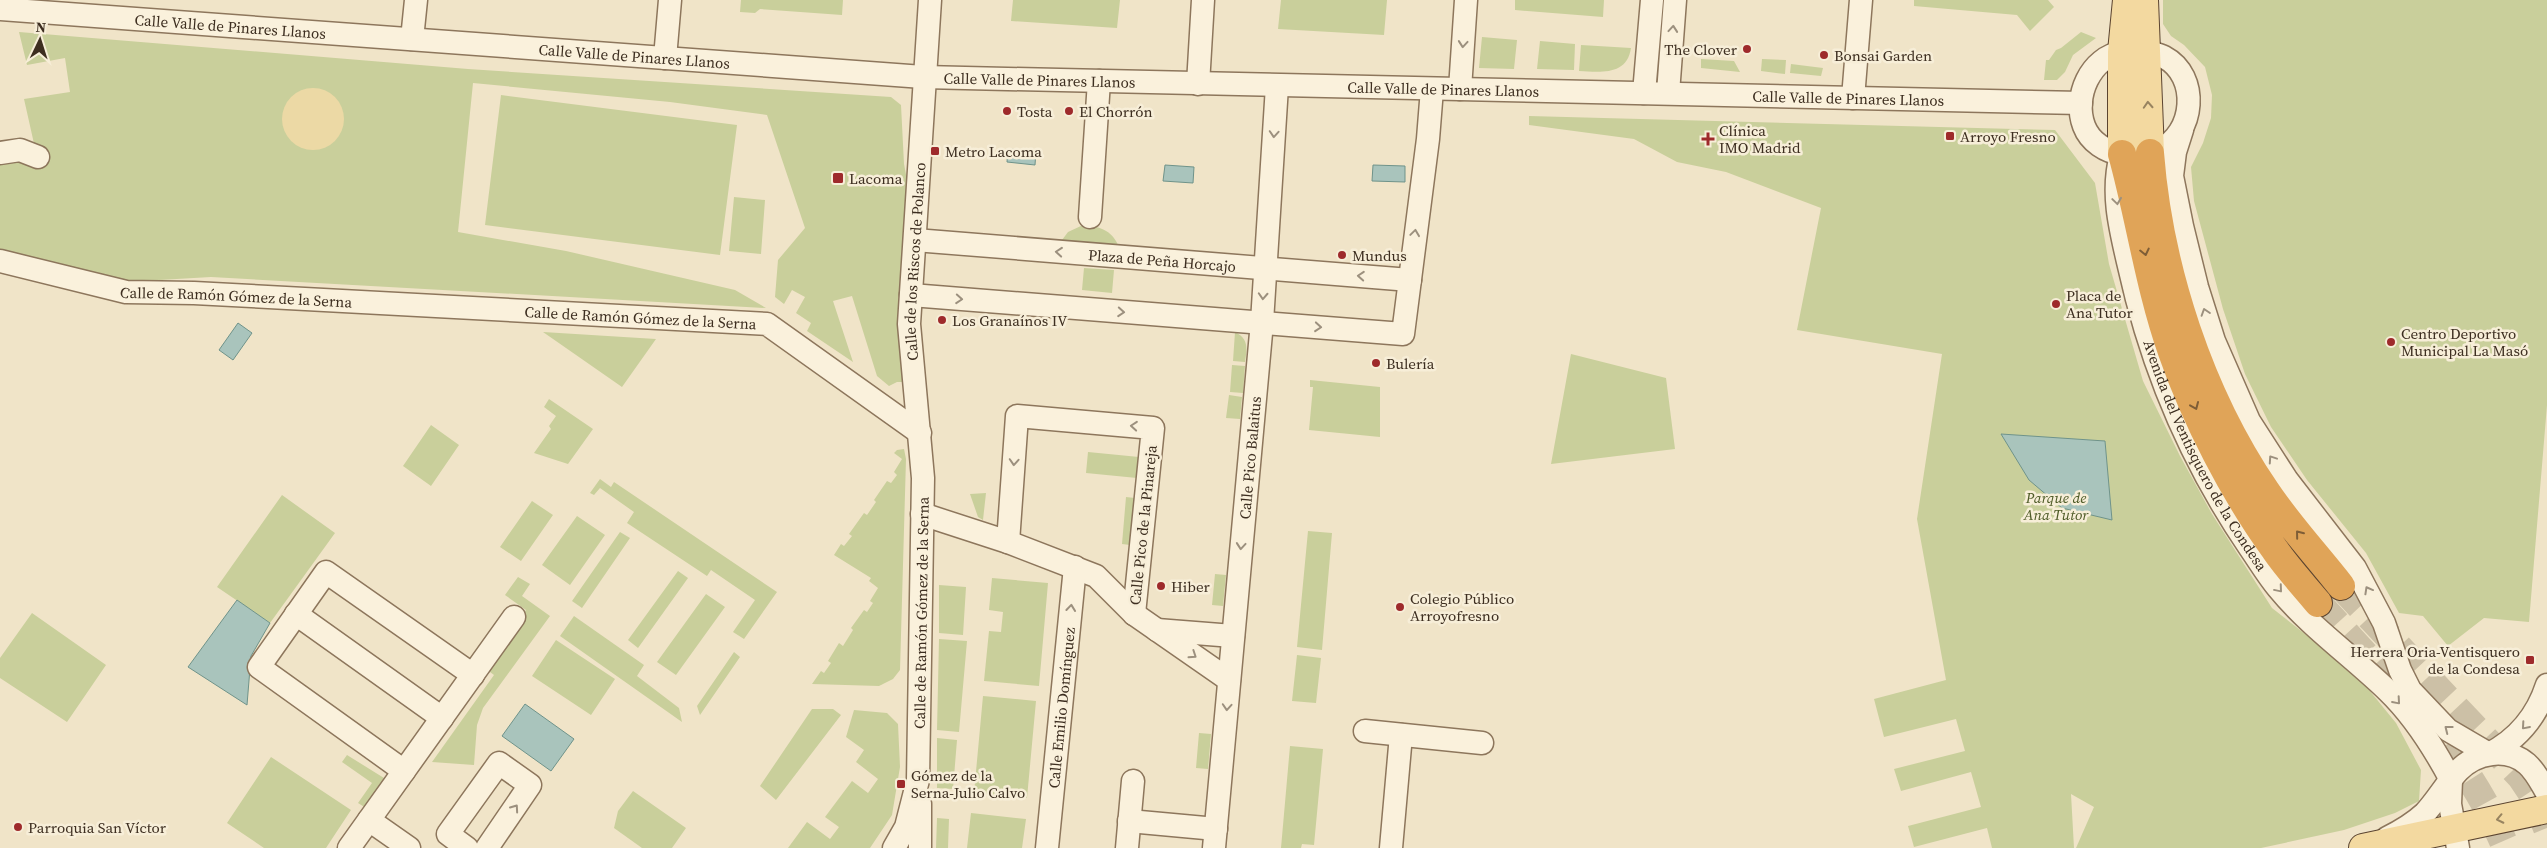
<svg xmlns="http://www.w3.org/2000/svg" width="2547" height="848" font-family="'Source Serif 4',serif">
<rect width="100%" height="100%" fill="#f0e4c8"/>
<path fill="#c9cf9b" d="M 741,0 L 843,0 L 842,15 L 760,9 L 755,13 L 740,12 Z
M 1013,0 L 1120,0 L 1117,28 L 1011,21 Z
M 1281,0 L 1387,0 L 1384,35 L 1278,29 Z
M 1515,0 L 1604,0 L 1603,17 L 1515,10 Z
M 1914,0 L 2048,0 L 2054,7 L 2030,31 L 2017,15 L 1914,6 Z
M 2163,0 L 2547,0 L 2547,405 L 2529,622 L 2484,618 L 2448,646 L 2423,616 L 2399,613 L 2366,553 L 2307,480 L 2271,427 L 2245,374 L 2223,309 L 2194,201 L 2191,167 L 2203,143 L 2211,118 L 2212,95 L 2205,67 L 2184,45 L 2171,36 L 2163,24 Z
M 19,32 L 468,69 L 891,97 L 901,105 L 904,164 L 912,206 L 911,382 L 897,382 L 889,386 L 877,376 L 852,296 L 833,301 L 853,362 L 807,331 L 811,323 L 796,313 L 805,297 L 792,290 L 784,304 L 775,297 L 778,260 L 805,228 L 767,115 L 670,102 L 473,83 L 458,232 L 566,251 L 735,290 L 766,308 L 211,277 L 125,282 L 0,249 L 0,153 L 37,157 L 24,99 L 70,92 L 65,58 L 27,65 Z
M 2081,32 L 2096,38 L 2073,55 L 2065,72 L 2057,80 L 2044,80 L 2046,60 L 2049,60 L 2056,50 L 2061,48 Z
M 1482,37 L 1517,40 L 1514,69 L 1479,68 Z
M 1540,41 L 1575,44 L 1574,70 L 1537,69 Z
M 1581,45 L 1631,48 C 1627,76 1600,72 1579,71 Z
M 1701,59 L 1734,61 L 1740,72 L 1701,68 Z
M 1762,59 L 1786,60 L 1785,74 L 1761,71 Z
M 1791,64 L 1823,68 L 1821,76 L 1790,73 Z
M 501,95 L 737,125 L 720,255 L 485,225 Z
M 1529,116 L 2055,130 L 2095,183 L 2109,264 L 2143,381 L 2180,456 L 2212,514 L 2272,608 L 2356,674 L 2396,723 L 2421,770 L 2419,801 L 2395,813 L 2344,830 L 2261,848 L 2076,848 L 2094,807 L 2071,794 L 2074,848 L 1992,848 L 1987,828 L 1914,847 L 1908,826 L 1981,807 L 1971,772 L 1901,791 L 1894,769 L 1965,751 L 1956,719 L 1884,737 L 1874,699 L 1946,680 L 1917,519 L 1942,354 L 1797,330 L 1821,208 L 1726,172 L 1677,162 L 1634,139 L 1529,125 Z
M 734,197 L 765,200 L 761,254 L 729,251 Z
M 1083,225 C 1098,226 1112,230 1118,245 L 1062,240 L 1068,232 Z
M 1084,268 L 1114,270 L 1112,293 L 1082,290 Z
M 543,332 L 656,339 L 622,387 Z
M 1235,332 C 1249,339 1247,348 1245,362 L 1233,361 Z
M 1571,354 L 1666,378 L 1675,449 L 1551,464 Z
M 1232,365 L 1245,366 L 1243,393 L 1230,392 Z
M 1310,380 L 1380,387 L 1380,437 L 1309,430 L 1313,387 L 1310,387 Z
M 1229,395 L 1242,397 L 1240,419 L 1226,418 Z
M 549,399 L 593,429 L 568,464 L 534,453 L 551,429 L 549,426 L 556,416 L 544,407 Z
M 431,425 L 459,445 L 431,486 L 403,466 Z
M 904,449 L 906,459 L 900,670 L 893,679 L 879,686 L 812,684 L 821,671 L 824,673 L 831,663 L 828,661 L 839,643 L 843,646 L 853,630 L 851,628 L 864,610 L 867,612 L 873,603 L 870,601 L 878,588 L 869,581 L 871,578 L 834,555 L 841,544 L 844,546 L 852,536 L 849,534 L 864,513 L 867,515 L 876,502 L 874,500 L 887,481 L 891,483 L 897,475 L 894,472 L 902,459 L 894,453 L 897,450 Z
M 1088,452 L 1139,457 L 1137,478 L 1086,473 Z
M 600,479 L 611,487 L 614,482 L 777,592 L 744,639 L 733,632 L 755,600 L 711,570 L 707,576 L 627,523 L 634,512 L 600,488 L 594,495 L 590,493 Z
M 986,493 L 983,520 L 978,517 L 970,494 Z
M 282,495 L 335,533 L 270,623 L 217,587 Z
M 1126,497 L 1135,498 L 1130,545 L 1122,544 Z
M 532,501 L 553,515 L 521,561 L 500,547 Z
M 577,516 L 605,535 L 570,585 L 542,565 Z
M 1308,531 L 1332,533 L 1322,650 L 1297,647 Z
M 620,532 L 630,538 L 582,608 L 572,601 Z
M 678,571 L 688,578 L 638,648 L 628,640 Z
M 1215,574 L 1226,575 L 1223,606 L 1212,605 Z
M 518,577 L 530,584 L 522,596 L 550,616 L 483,708 L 477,725 L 474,765 L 432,762 L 494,675 L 486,669 L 526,610 L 505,595 Z
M 992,578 L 1048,583 L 1039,686 L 984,681 L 989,631 L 1001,632 L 1003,612 L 989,610 Z
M 939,585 L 966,587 L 963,635 L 939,633 Z
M 706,594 L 725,607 L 676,675 L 657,662 Z
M 32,613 L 106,665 L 67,722 L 0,678 L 0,658 Z
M 574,616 L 644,665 L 637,676 L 679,708 L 682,722 L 560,636 Z
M 939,639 L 967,641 L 959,732 L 937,730 Z
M 556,640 L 615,679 L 591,715 L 532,676 Z
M 734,652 L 740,657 L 700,715 L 697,706 Z
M 1297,655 L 1321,658 L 1316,703 L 1292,701 Z
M 983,696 L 1036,701 L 1027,798 L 974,793 Z
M 812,709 L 833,709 L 841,715 L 776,800 L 760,786 Z
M 854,710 L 887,713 L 898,724 L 900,767 L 892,815 L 870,848 L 788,848 L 807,822 L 830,839 L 839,827 L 825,817 L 852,781 L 868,793 L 878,779 L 856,762 L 864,750 L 846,737 Z
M 1199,733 L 1211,734 L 1208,769 L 1196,768 Z
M 937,738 L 957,740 L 953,789 L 937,788 Z
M 1290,746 L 1323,749 L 1314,845 L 1302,844 L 1301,848 L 1281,848 Z
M 347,755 L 384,778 L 366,808 L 358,803 L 372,783 L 342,762 Z
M 271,757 L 351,810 L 326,848 L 264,848 L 227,823 Z
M 633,791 L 686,828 L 672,848 L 642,848 L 614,828 L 618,811 Z
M 971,813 L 1026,819 L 1022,848 L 967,848 Z
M 937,818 L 949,819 L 948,848 L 936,848 Z"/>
<path fill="#ecd9a5" d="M282 119a31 31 0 1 1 62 0a31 31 0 1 1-62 0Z"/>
<path fill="#a9c4bc" stroke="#6f938a" d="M 1008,149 L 1036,151 L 1035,165 L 1007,162 Z
M 1165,165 L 1194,167 L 1193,183 L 1163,181 Z
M 1373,165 L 1405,166 L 1405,182 L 1372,181 Z
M 238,323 L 252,333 L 233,360 L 219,350 Z
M 2001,434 L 2105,441 L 2112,520 L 2062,508 L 2029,480 Z
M 237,600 L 270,623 L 251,656 L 247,705 L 188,667 Z
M 525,704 L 574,739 L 551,771 L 502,736 Z"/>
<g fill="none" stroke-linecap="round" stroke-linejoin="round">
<path stroke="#ccc0a6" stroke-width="28" stroke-dasharray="28 14" stroke-linecap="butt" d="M 2341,586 L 2521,777 L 2535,798 L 2547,828
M 2318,603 L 2391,683
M 2419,713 C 2456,754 2485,797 2506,848"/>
<g stroke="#8d765c" stroke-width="25">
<g id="minor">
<path id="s1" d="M 0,9 L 923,77 L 2081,103"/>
<path d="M 412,39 L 416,0"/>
<path d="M 2145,51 C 2151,53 2158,54 2164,57 C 2200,76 2195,134 2159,150 C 2148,155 2134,154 2122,154 C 2106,152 2090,142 2084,126 C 2073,97 2090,57 2123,52 C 2130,50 2138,51 2145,51 Z"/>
<path d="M 665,58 L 670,0"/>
<path d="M 1198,84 L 1203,0"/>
<path d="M 1460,89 L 1466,0"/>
<path d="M 1644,93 L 1652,0"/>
<path d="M 1668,93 L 1675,0"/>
<path d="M 1853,98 L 1861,0"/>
<path d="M 2182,130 L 2175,152 L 2172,176 L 2182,226 L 2197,287 L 2214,341 L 2249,421 L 2287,480 L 2355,568 L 2384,623 L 2400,670 L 2410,690 L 2448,730 L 2489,754"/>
<path d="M 0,153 L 20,150 L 38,157"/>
<path id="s2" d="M 2121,155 C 2111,192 2120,228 2129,266 C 2151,366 2192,463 2250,548 C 2259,561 2268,576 2278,588 C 2310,627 2352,656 2388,691 C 2415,717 2434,748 2451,780"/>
<path d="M 1090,217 L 1099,81"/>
<path id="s3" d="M 915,240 L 1410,280"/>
<path id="s4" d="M 0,261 L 126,292 L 194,293 L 767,324 L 920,433"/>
<path d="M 911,295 L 1403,334 L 1428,139 L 1432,89"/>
<path d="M 922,514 L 1008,542 L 1096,576 L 1134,614 L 1229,680"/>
<path d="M 1008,542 L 1017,416 L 1153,428 L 1134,614"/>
<path d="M 296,614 L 442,718"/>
<path d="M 1157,630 L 1233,636"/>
<path d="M 1365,731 L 1482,743"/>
<path d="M 2489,754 C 2518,739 2537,716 2547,685"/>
<path d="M 404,771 L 259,667 L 326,572 L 473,675"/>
<path d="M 2451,780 L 2450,804 L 2458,848"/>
<path d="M 920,804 L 920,848"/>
<path d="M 1129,821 L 1216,829"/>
<path d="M 2387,838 C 2401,831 2413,824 2425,813 C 2437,800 2446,784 2458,771 C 2476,752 2507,747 2527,764 C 2536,772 2541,783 2547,793"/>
<path d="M 349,848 L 369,820"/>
<path d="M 409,848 L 369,820 L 514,617"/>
<path d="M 467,848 L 448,834 L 499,763 L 530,785 L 487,848"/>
<path id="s5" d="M 894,848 L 906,827 L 918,780 L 923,478 L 909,324 L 930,0"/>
<path id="s6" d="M 1047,848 L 1075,567"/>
<path d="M 1127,848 L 1133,781"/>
<path id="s7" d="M 1214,848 L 1262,322 L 1277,86"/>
<path d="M 1391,848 L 1401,735"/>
</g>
</g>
<g stroke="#5b4430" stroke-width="30">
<path id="major" d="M 2144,0 L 2150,153
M 2122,154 L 2122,52 L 2127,0
M 2363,848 L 2547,809"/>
</g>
<g stroke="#5b4430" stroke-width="30">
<path id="highway" d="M 2150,153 C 2159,269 2200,394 2266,491 C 2288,524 2316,554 2341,586
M 2122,154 C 2140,219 2149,287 2172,352 C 2195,418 2234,494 2275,550 C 2288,569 2304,586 2318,603"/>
</g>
<use href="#minor" stroke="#faf1dc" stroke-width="22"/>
<use href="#major" stroke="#f3d9a0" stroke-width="28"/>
<use href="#highway" stroke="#e0a458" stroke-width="28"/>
</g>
<defs><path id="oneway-chevron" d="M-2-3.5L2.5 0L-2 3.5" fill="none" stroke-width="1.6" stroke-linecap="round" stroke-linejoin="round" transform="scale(1.25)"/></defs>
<g stroke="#9c907e">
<use href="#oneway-chevron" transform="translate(1673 29) rotate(-85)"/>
<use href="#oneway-chevron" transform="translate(1463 44) rotate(95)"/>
<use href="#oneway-chevron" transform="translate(1274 134) rotate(94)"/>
<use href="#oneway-chevron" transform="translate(2117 201) rotate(82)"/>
<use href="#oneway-chevron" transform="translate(1415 233) rotate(-82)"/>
<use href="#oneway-chevron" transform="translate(1059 252) rotate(-175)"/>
<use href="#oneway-chevron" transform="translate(1361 276) rotate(-176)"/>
<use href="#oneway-chevron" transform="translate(1263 296) rotate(93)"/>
<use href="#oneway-chevron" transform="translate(959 299) rotate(4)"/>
<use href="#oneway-chevron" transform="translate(1121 312) rotate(4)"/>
<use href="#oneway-chevron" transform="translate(2205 312) rotate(-108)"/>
<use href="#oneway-chevron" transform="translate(1318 327) rotate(5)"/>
<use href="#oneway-chevron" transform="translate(1134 426) rotate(-175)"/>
<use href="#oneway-chevron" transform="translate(2272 459) rotate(-124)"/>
<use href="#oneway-chevron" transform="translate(1014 462) rotate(94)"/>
<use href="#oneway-chevron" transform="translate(1241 546) rotate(95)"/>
<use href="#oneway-chevron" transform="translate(2279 589) rotate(50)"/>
<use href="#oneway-chevron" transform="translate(2368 590) rotate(-119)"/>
<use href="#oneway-chevron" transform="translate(1071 608) rotate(-84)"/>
<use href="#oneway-chevron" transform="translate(1193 655) rotate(34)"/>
<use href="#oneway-chevron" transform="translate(2397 701) rotate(49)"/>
<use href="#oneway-chevron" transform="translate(1227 707) rotate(94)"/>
<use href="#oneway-chevron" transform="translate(2525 726) rotate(131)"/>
<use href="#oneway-chevron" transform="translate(2448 729) rotate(-142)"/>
<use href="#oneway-chevron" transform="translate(515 808) rotate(-55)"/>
</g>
<g stroke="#988460">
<use href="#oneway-chevron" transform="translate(2148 105) rotate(-93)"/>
<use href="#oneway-chevron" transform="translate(2500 819) rotate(168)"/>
</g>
<g stroke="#7e5d36">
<use href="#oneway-chevron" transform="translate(2145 252) rotate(77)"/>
<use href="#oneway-chevron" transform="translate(2195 406) rotate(67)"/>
<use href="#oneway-chevron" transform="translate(2299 534) rotate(-129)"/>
</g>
<g fill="#9e2a2b" stroke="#f7eed8" stroke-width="2">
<circle cx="1747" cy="49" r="5"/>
<circle cx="1824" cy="55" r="5"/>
<circle cx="1007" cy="111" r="5"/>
<circle cx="1069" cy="111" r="5"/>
<rect x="1945" y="131" width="10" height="10" rx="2.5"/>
<path d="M1705.5 131.5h5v5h5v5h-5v5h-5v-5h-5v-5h5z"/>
<rect x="930" y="146" width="10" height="10" rx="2.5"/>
<rect x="832" y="172" width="12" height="12" rx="2.5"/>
<circle cx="1342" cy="255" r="5"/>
<circle cx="2056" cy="304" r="5"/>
<circle cx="942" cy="320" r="5"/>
<circle cx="2391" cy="342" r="5"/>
<circle cx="1376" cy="363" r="5"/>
<circle cx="1161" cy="586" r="5"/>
<circle cx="1400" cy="607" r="5"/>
<rect x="2525" y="655" width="10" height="10" rx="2.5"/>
<rect x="896" y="779" width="10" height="10" rx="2.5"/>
<circle cx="18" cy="827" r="5"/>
</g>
<g text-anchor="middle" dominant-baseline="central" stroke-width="5" stroke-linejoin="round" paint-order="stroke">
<g font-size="15" fill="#3d2e20" stroke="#f7eed8">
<text stroke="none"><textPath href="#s1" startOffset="231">Calle Valle de Pinares Llanos</textPath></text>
<text stroke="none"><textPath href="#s1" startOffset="636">Calle Valle de Pinares Llanos</textPath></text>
<text stroke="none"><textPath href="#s1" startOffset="1042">Calle Valle de Pinares Llanos</textPath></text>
<text stroke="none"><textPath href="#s1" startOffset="1446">Calle Valle de Pinares Llanos</textPath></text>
<text stroke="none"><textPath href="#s1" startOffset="1851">Calle Valle de Pinares Llanos</textPath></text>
<text stroke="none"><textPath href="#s3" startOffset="248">Plaza de Peña Horcajo</textPath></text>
<text stroke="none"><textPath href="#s5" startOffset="592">Calle de los Riscos de Polanco</textPath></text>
<text stroke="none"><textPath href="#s4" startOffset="240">Calle de Ramón Gómez de la Serna</textPath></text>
<text stroke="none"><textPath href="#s4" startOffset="645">Calle de Ramón Gómez de la Serna</textPath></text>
<text stroke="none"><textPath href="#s2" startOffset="318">Avenida del Ventisquero de la Condesa</textPath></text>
<text stroke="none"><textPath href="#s7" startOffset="392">Calle Pico Balaitus</textPath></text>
<text transform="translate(1143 525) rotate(-84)">Calle Pico de la Pinareja</text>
<text stroke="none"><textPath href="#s5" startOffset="240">Calle de Ramón Gómez de la Serna</textPath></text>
<text stroke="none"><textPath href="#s6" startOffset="141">Calle Emilio Domínguez</textPath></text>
</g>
<g font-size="15" fill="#3d2e20" stroke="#f7eed8" text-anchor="start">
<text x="1737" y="49" text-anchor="end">The Clover</text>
<text x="1834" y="55">Bonsai Garden</text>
<text x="1017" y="111">Tosta</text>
<text x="1079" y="111">El Chorrón</text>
<text x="1719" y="130">Clínica<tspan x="1719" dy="17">IMO Madrid</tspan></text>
<text x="1960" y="136">Arroyo Fresno</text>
<text x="945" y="151">Metro Lacoma</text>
<text x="849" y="178">Lacoma</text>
<text x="1352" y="255">Mundus</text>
<text x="2066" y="295">Placa de<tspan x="2066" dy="17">Ana Tutor</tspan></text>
<text x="952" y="320">Los Granaínos IV</text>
<text x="2401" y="333">Centro Deportivo<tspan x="2401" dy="17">Municipal La Masó</tspan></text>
<text x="1386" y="363">Bulería</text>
<text x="1171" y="586">Hiber</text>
<text x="1410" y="598">Colegio Público<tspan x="1410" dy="17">Arroyofresno</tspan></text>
<text x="2520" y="651" text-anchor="end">Herrera Oria-Ventisquero<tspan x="2520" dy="17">de la Condesa</tspan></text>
<text x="911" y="775">Gómez de la<tspan x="911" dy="17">Serna-Julio Calvo</tspan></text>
<text x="28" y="827">Parroquia San Víctor</text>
</g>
<g font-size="15" font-style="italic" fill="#4d5a26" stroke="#f7eed8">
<text x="2056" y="497">Parque de<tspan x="2056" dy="17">Ana Tutor</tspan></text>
</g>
</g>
<g transform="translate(40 40) rotate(4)" stroke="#f7eed8" stroke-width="4" paint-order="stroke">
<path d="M0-4L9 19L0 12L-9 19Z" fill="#3d2e20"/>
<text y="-8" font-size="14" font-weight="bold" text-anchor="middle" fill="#3d2e20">N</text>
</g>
</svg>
